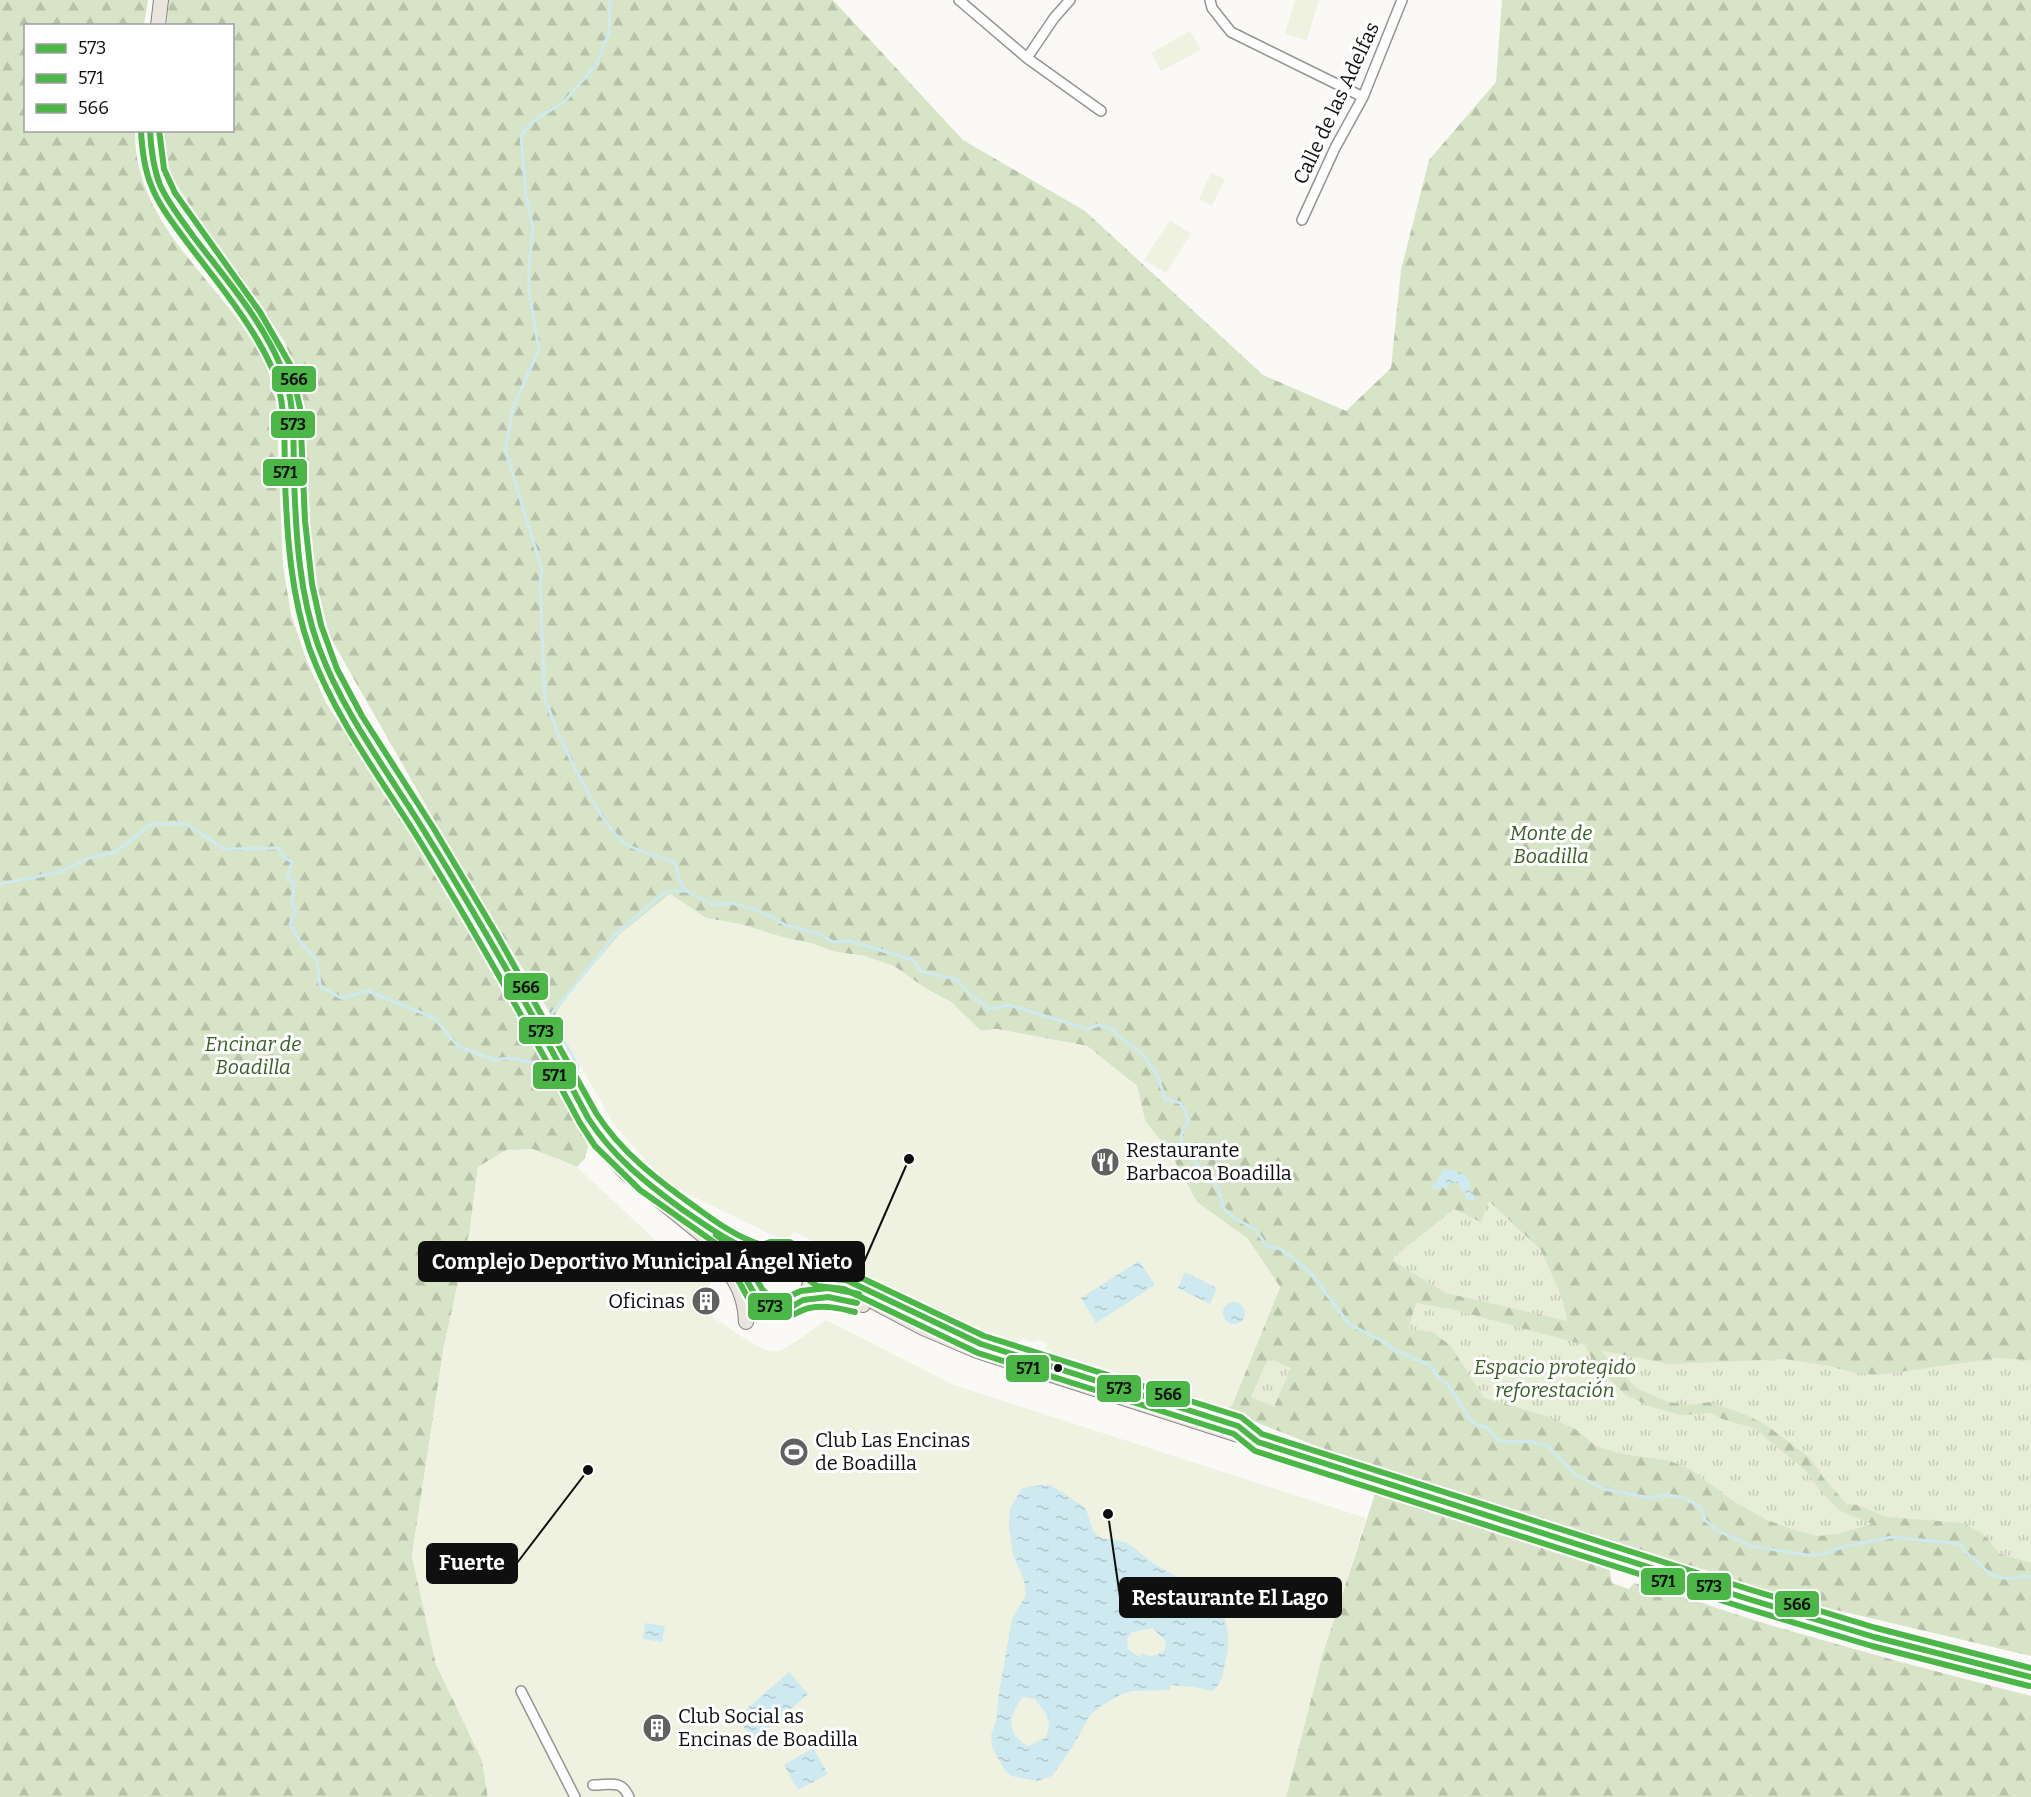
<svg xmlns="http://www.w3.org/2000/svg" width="2031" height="1797" font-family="Bitter,serif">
<defs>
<pattern id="forest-firs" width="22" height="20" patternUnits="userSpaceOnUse" patternTransform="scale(1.5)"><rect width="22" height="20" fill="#d8e4c7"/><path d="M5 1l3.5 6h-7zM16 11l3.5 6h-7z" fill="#b8c2aa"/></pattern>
<pattern id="park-tufts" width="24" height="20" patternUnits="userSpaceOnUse" patternTransform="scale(1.5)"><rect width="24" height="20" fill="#e7edd7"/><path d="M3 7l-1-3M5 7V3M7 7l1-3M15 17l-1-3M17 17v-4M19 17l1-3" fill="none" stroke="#c5cab7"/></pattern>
<pattern id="water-ripples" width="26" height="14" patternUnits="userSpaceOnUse" patternTransform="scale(1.5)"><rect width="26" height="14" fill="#cfe9f0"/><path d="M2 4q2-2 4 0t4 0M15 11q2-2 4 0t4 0" fill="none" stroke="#b1c7cd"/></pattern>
</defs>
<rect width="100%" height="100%" fill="#faf9f5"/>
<path fill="url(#forest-firs)" d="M 0,0 L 148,0 L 144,25 L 26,26 L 26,130 L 135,131 C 134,224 218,279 260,353 C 269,368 272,385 276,401 L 283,566 L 291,614 L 306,659 L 326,703 L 431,863 L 509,993 L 520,1009 L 567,1096 L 588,1147 L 585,1158 L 577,1167 L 556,1158 L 478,1167 L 470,1229 L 444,1346 L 412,1556 L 436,1664 L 482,1760 L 488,1797 L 0,1797 Z
M 169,0 L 833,0 L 963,140 L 1085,211 L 1263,375 L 1346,411 L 1391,368 L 1401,270 L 1429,160 L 1496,82 L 1502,0 L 2031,0 L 2031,1656 L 1756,1591 L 1512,1512 L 1405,1481 L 1225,1410 L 1232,1405 L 1280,1287 L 1247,1238 L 1197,1203 L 1169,1151 L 1145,1121 L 1137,1086 L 1087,1046 L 996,1029 L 981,1031 L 951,1002 L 865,956 L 836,952 L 810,943 L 785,938 L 739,924 L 706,918 L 670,894 L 619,935 L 569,994 L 553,1018 L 461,867 L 330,637 L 308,552 L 308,466 L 300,406 L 285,342 L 196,215 L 165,166 L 163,131 L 232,130 L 232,26 L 167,25 Z
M 1375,1494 L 1610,1570 L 1612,1583 L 1629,1589 L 1634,1583 C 1681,1593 1724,1612 1770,1625 C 1856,1650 1943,1674 2031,1696 L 2031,1797 L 1286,1797 L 1322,1656 Z"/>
<path fill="url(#park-tufts)" d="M 1489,1201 L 1541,1250 L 1563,1300 L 1567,1321 L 1446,1293 L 1393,1261 L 1394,1257 L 1454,1209 L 1481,1222 Z
M 1416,1303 L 1451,1309 L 1585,1345 L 1591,1357 L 1609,1379 L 1625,1394 L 1652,1407 L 1680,1415 L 1712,1413 L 1722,1419 L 1754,1428 L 1806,1471 L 1819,1489 L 1839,1510 L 1872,1524 L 1837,1534 L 1818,1536 L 1794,1530 L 1767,1520 L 1733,1501 L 1691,1470 L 1670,1461 L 1618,1453 L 1596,1446 L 1575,1429 L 1550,1417 L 1484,1398 L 1450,1345 L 1432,1332 L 1408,1329 Z
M 1600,1350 L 1669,1364 L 1784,1359 L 1829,1366 L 1851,1372 L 1878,1375 L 1997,1358 L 2031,1360 L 2031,1563 L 2000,1554 L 1984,1535 L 1964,1523 L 1887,1517 L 1857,1505 L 1847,1504 L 1825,1480 L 1810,1458 L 1766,1425 L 1746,1415 L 1710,1402 L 1689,1405 L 1669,1402 L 1656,1397 L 1635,1387 Z
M 1268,1358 L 1291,1368 L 1274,1407 L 1251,1397 Z"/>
<path fill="#eff2e1" d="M 1295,0 L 1319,0 L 1307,40 L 1285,34 Z
M 1190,31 L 1201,50 L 1161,71 L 1151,53 Z
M 1211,173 L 1225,179 L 1212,206 L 1199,199 Z
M 1170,220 L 1191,234 L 1166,273 L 1144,260 Z
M 670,894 L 706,918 L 739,924 L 785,938 L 810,943 L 836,952 L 865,956 L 894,966 L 931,992 L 951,1002 L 981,1031 L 996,1029 L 1087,1046 L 1137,1086 L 1145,1121 L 1169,1151 L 1197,1202 L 1247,1238 L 1280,1287 L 1232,1405 L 1225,1410 L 1209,1411 L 1044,1353 L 1047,1343 L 1040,1340 L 1031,1342 L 1022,1338 L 1017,1348 L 921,1309 L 810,1254 L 815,1242 L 794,1232 L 787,1242 L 665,1183 L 613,1123 L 553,1018 L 569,994 L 619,935 Z
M 533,1149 L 577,1167 L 666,1250 L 708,1266 L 713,1318 C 728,1325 762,1355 778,1351 C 790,1348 814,1328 826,1320 L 954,1385 L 1366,1518 L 1322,1656 L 1286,1797 L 488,1797 L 482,1760 L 436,1664 L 412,1556 L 444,1346 L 470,1229 L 478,1167 L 506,1150 Z"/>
<path fill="url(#water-ripples)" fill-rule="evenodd" d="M 1443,1170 L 1455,1170 L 1457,1174 L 1463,1174 L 1470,1181 L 1469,1191 L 1473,1193 L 1475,1198 L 1472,1201 L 1466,1198 L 1464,1191 L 1460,1190 L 1460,1186 L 1457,1183 L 1450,1183 L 1446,1190 L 1442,1187 L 1434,1190 L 1431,1187 L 1435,1184 Z
M 1139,1261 L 1155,1285 L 1096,1323 L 1081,1298 Z
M 1185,1272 L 1217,1288 L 1210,1304 L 1178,1288 Z
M1223 1313a11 11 0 1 1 22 0a11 11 0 1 1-22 0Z
M 1050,1485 C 1054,1487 1083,1506 1084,1507 C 1091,1517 1089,1528 1098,1536 C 1105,1541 1116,1539 1124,1542 C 1134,1545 1141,1555 1150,1561 C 1187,1585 1238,1599 1227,1654 C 1224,1668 1223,1682 1213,1691 L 1194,1687 L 1170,1685 L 1170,1690 L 1132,1691 L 1120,1695 L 1101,1706 L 1090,1715 L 1072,1748 L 1052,1776 L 1037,1781 L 1011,1776 L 1004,1769 L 992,1747 L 991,1735 L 996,1721 L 999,1693 L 1012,1618 L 1026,1595 L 1024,1580 L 1013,1556 L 1009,1526 L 1010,1508 L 1023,1487 L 1025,1489 L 1030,1486 ZM 1152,1628 L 1166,1641 L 1165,1650 C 1157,1656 1151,1658 1142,1653 L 1139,1657 L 1128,1649 L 1127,1639 L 1132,1632 ZM 1023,1697 L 1035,1699 C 1046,1715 1054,1720 1045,1738 L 1028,1746 C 1005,1733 1008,1715 1023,1697 Z
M 645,1623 L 665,1626 L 662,1642 L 643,1639 Z
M 789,1672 L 808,1694 L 755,1740 L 736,1718 Z
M 813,1748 L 828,1774 L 798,1790 L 784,1765 Z"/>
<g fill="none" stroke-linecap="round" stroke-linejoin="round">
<path stroke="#cfe9f0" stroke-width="3" d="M 610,0 L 609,33 L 596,65 L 564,102 L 533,121 L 521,135 L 526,197 L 533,228 L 529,266 L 529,292 L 539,350 L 514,405 L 505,449 L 542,570 L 540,583 L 545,702 C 551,711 553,721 557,731 C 570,759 601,824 623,842 C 632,850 663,858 675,862 L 679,880 L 686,891 L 714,905 L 731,903 L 750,908 L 772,917 L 785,925 L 820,934 L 833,942 L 850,941 L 913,960 L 920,971 L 956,979 L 971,995 L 989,1009 L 1009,1005 L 1088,1029 L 1098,1025 L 1113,1029 C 1119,1040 1128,1042 1137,1050 C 1154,1065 1159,1078 1165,1099 L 1181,1103 L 1189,1121 C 1166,1148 1198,1160 1211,1178 C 1219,1188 1222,1197 1223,1208 L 1236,1219 L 1255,1229 L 1267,1246 L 1281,1249 L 1311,1273 L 1349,1324 L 1384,1342 L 1396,1351 L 1430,1365 L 1437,1375 L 1449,1386 L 1470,1419 L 1476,1425 L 1486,1427 L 1498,1440 L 1512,1442 L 1525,1441 L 1547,1445 L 1576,1475 L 1604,1489 L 1650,1498 L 1667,1495 L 1682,1497 L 1699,1506 L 1705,1520 L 1716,1530 L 1751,1546 L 1807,1555 L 1824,1554 L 1842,1547 L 1892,1537 L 1960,1544 L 1966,1552 L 1991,1575 L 2008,1579 L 2026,1576 L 2031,1578
M 0,884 L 60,872 L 92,857 L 116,852 L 151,824 L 187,824 L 224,849 L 278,848 L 285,858 L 292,862 L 287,876 L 294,884 L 292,903 L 296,911 L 290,924 L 299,940 L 317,960 L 320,986 L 341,998 L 368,991 L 434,1018 L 458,1046 L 494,1060 L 510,1058 L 536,1063 L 557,1077
M 574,1074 L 577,1073 L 578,1066 L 551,1017 L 553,1012 L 615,935 L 661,895 L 668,891 L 686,891"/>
<g stroke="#959493" stroke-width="12">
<path id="street" d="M 959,0 L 1027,58 L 1101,111
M 1210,0 L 1212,8 L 1231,32 L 1363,97
M 1027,58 L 1054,18 L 1070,0
M 1302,220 L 1335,148 L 1363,97 L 1402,0
M 521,1691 L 575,1797
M 593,1785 C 610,1785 621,1779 629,1797"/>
</g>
<g stroke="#828280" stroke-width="16">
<path id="primary" d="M 158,26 L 161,0
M 150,130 L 151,157 L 167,199 L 255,322 L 282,369 L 286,384 L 292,430 L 300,573 L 307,607 L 318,646 L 333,683 L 365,738 L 393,780 L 487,934 L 588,1118 L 614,1160 L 626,1173 L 737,1263 L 753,1290
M 692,1216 C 714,1233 736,1246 763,1255
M 705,1248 C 730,1270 745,1288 746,1322
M750 1279a30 30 0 1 1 60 0a30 30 0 1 1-60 0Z
M 808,1269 L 832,1286 L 872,1301 L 923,1328 L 977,1351 L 1745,1598 L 1874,1637 L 2031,1677
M 803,1300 L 828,1297 L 863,1305"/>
</g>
<use href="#street" stroke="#fefefe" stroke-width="9"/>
<use href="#primary" stroke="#eae5dc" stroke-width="14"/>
<g stroke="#fff" stroke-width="10">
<path id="bus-1" d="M 150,130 C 151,149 153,167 160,185 C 168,203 181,219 193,236 C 225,278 262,320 282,369 C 296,403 293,442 294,478 C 296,535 299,594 319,648 C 344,715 389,773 426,834 C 484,927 537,1022 588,1118 C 612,1156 647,1184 683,1210 C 709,1228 733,1245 763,1255 L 771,1251 L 787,1250 L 803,1260 L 808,1269 L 821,1278 L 846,1280 L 981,1344 L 1238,1426 L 1258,1442 L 1745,1598 L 1874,1637 L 2031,1677
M 710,1242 L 737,1263 L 755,1295 L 766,1305 L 781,1309 L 793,1306 L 803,1300 L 828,1297 L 857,1303"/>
</g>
<g stroke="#fff" stroke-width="10">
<path id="bus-2" d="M 141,131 C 142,149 144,168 151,185 C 159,206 173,223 186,241 C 217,282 252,323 273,370 C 287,404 284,444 285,480 C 287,537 291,596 310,650 C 336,720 382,780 421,843 C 477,935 529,1028 580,1123 L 595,1146 L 640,1190 L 718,1245 L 738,1256 L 763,1264 L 773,1260 L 785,1259 L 796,1266 L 802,1275 L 817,1286 L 844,1289 L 978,1353 L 1234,1434 L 1255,1451 L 1742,1607 L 1872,1646 L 2029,1686
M 704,1249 C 713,1256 723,1262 730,1269 C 747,1287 749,1320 782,1318 C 792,1317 800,1310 809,1308 C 825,1305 839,1308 855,1312"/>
</g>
<g stroke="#fff" stroke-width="10">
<path id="bus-3" d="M 159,130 L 164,169 L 175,193 L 260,312 L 291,366 L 300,408 L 305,521 L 312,584 L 321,625 L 337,669 L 362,716 L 434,829 L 497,935 L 596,1113 C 621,1152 656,1179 694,1206 C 716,1222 736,1237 762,1245 L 770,1242 L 790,1242 L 809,1253 L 815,1263 L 824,1269 L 849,1272 L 984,1336 L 1241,1417 L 1262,1434 L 1748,1589 L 1876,1628 L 2031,1668
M 716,1235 L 744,1257 L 762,1289 L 770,1297 L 781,1300 L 801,1291 L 828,1288 L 859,1294"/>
</g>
<use href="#bus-1" stroke="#4ab747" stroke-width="6"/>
<use href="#bus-2" stroke="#4ab747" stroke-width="6"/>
<use href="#bus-3" stroke="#4ab747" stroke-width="6"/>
</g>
<defs>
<g id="restaurant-disc" transform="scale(1.5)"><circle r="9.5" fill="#616160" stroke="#fff"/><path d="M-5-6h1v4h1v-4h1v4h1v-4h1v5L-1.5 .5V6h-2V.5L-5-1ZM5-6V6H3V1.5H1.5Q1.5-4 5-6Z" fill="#fff"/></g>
<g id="building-disc" transform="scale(1.5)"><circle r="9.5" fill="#616160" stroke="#fff"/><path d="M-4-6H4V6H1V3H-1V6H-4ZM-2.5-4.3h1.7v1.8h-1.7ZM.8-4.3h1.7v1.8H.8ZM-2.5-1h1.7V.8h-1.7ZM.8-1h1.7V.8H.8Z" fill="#fff"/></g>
<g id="stadium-disc" transform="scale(1.5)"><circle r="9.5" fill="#616160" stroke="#fff"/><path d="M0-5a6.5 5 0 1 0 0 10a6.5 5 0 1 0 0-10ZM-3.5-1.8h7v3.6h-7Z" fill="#fff"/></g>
</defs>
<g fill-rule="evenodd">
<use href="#restaurant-disc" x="1105" y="1162"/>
<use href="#building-disc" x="706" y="1301"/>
<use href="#stadium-disc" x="794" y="1452"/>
<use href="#building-disc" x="657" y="1728"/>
</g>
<circle fill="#0f0f0f" stroke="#fff" stroke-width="2" cx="1058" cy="1368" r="5"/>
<g text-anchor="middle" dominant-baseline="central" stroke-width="6" stroke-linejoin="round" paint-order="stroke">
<g font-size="20" fill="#0f0f0f" stroke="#fff">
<text transform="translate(1336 103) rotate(-65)">Calle de las Adelfas</text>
</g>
<g font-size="20" font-style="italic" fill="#395e27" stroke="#fff">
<text x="1551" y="833">Monte de<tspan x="1551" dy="23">Boadilla</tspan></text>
<text x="253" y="1044">Encinar de<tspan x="253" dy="23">Boadilla</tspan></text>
<text x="1555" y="1367">Espacio protegido<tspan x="1555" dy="23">reforestación</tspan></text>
</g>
<g font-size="20" fill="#0f0f0f" stroke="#fff" text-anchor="start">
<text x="1126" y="1150">Restaurante<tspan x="1126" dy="23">Barbacoa Boadilla</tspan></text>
<text x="685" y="1301" text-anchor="end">Oficinas</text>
<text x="815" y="1440">Club Las Encinas<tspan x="815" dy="23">de Boadilla</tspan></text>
<text x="678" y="1716">Club Social as<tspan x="678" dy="23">Encinas de Boadilla</tspan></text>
</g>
</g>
<path fill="none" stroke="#0f0f0f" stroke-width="2" d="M909 1159L864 1262M588 1470L517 1563M1108 1514L1120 1597"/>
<g fill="#0f0f0f" stroke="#fff" stroke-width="2">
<circle cx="909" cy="1159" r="6"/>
<circle cx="588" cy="1470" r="6"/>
<circle cx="1108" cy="1514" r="6"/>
</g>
<g fill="#0f0f0f" stroke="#0f0f0f" stroke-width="2">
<rect x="419" y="1242" width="445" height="39" rx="6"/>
<rect x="427" y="1544" width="90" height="39" rx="6"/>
<rect x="1120" y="1578" width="221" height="39" rx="6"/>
</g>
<g font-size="21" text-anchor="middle" font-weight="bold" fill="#fff">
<text x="642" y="1269">Complejo Deportivo Municipal Ángel Nieto</text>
<text x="472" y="1570">Fuerte</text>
<text x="1230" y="1605">Restaurante El Lago</text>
</g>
<g stroke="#fff" stroke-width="2">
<rect x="271" y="365" width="46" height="28" rx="6" fill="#4ab747"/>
<rect x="270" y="410" width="46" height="29" rx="6" fill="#4ab747"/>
<rect x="262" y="458" width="46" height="29" rx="6" fill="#4ab747"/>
<rect x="503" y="972" width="46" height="29" rx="6" fill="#4ab747"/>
<rect x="518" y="1016" width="46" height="29" rx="6" fill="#4ab747"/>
<rect x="532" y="1061" width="45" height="29" rx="6" fill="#4ab747"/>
<rect x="747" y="1292" width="46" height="29" rx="6" fill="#4ab747"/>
<rect x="1005" y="1354" width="45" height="29" rx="6" fill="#4ab747"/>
<rect x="1096" y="1374" width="46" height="29" rx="6" fill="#4ab747"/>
<rect x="1145" y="1380" width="46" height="28" rx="6" fill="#4ab747"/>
<rect x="1640" y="1567" width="46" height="29" rx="6" fill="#4ab747"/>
<rect x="1686" y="1572" width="46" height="29" rx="6" fill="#4ab747"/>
<rect x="1774" y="1590" width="46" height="28" rx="6" fill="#4ab747"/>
</g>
<g font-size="16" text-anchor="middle" font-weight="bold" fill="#111">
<text x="294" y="385">566</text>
<text x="293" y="430">573</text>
<text x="285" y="478">571</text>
<text x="526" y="993">566</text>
<text x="541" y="1037">573</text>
<text x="554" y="1081">571</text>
<text x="770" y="1312">573</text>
<text x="1028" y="1374">571</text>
<text x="1119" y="1394">573</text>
<text x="1168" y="1400">566</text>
<text x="1663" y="1587">571</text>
<text x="1709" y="1592">573</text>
<text x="1797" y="1610">566</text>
</g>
<rect x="24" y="24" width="210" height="108" fill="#ffffff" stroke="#9f9f9f" stroke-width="1.5"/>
<rect x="36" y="44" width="30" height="9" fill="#4ab747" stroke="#9f9f9f" stroke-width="1.5"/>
<text x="78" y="54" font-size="18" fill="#0f0f0f">573</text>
<rect x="36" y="74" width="30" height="9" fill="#4ab747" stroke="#9f9f9f" stroke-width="1.5"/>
<text x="78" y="84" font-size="18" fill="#0f0f0f">571</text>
<rect x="36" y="104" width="30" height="9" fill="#4ab747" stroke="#9f9f9f" stroke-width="1.5"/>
<text x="78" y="114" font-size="18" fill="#0f0f0f">566</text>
</svg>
